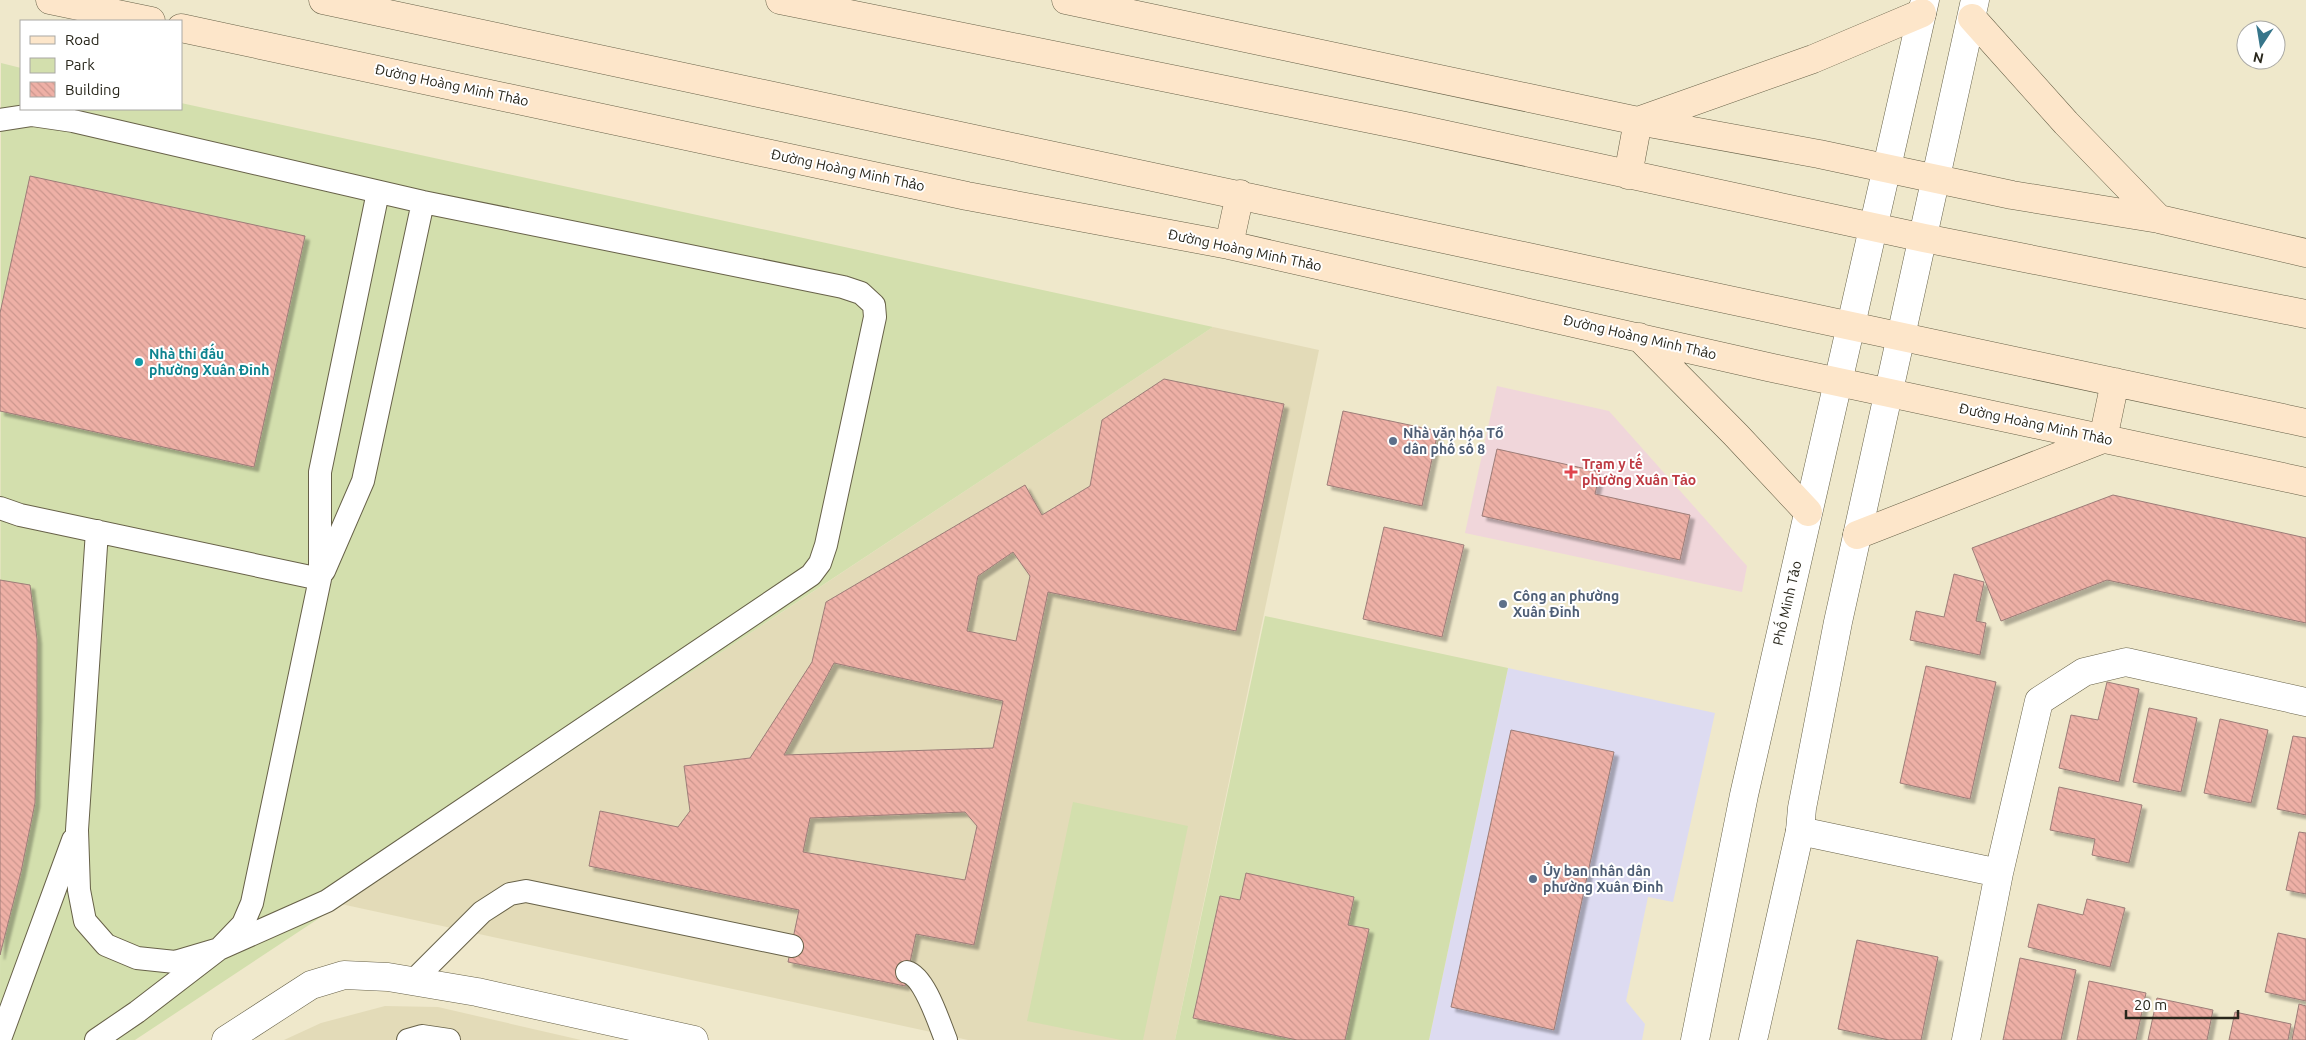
<svg xmlns="http://www.w3.org/2000/svg" width="2306" height="1040" font-family="Ubuntu,sans-serif">
<defs>
<pattern id="building-back-hatch" width="6" height="6" patternUnits="userSpaceOnUse" patternTransform="scale(1.25)"><rect width="6" height="6" fill="#eeb0a6"/><path d="M-1 5l2 2M0 0l6 6M5-1l2 2" fill="none" stroke="#cc978e"/></pattern>
<filter id="shadow"><feDropShadow dx="4.5" dy="4.5" stdDeviation="1" flood-color="#0004"/></filter>
</defs>
<rect width="100%" height="100%" fill="#efe8cb"/>
<path fill="#dddbf1" d="M 1508,668 L 1715,713 L 1673,902 L 1648,897 L 1626,1001 L 1645,1024 L 1642,1040 L 1429,1040 Z"/>
<path fill="#e3dbb8" d="M 1213,327 L 1319,350 L 1175,1040 L 968,1040 L 341,904 Z
M 385,1006 L 438,1007 L 581,1040 L 284,1040 L 321,1023 Z"/>
<path fill="#f0d6da" d="M 1497,386 L 1609,411 L 1747,566 L 1742,592 L 1465,533 Z"/>
<path fill="#d3dfad" d="M 1,63 L 21,68 L 21,109 L 181,109 L 181,103 L 1213,327 L 135,1040 L 0,1040 Z
M 1265,616 L 1508,668 L 1429,1040 L 1175,1040 Z
M 1073,802 L 1188,826 L 1143,1040 L 1121,1040 L 1027,1021 Z"/>
<path fill="url(#building-back-hatch)" stroke="#9c7d78" fill-rule="evenodd" filter="url(#shadow)" d="M 30,176 L 305,236 L 254,467 L 0,411 L 0,313 Z
M 1164,379 L 1284,404 L 1236,631 L 1048,592 L 974,945 L 916,934 L 905,986 L 788,962 L 799,910 L 589,866 L 600,811 L 678,827 L 690,811 L 684,766 L 750,758 L 812,662 L 826,602 L 1025,485 L 1042,515 L 1090,486 L 1102,420 ZM 1013,552 L 1030,576 L 1016,641 L 967,631 L 978,576 ZM 834,663 L 1003,701 L 993,748 L 784,755 ZM 965,812 L 977,826 L 965,880 L 803,852 L 810,818 Z
M 1343,411 L 1438,431 L 1422,506 L 1327,485 Z
M 1497,449 L 1600,472 L 1595,494 L 1690,515 L 1680,560 L 1482,516 Z
M 2113,495 L 2306,538 L 2306,623 L 2107,580 L 2001,621 L 1972,548 Z
M 1384,527 L 1464,545 L 1442,637 L 1363,619 Z
M 1954,574 L 1984,582 L 1976,621 L 1986,623 L 1980,655 L 1910,640 L 1916,611 L 1944,617 Z
M 0,580 L 30,585 L 37,639 L 37,716 L 35,803 L 21,872 L 0,955 Z
M 1926,666 L 1996,682 L 1970,799 L 1900,783 Z
M 2107,682 L 2139,689 L 2119,782 L 2059,768 L 2071,715 L 2098,720 Z
M 2149,708 L 2197,718 L 2181,792 L 2133,782 Z
M 2220,719 L 2268,730 L 2251,803 L 2204,793 Z
M 1511,730 L 1614,752 L 1554,1030 L 1451,1007 Z
M 2293,736 L 2306,738 L 2306,815 L 2277,809 Z
M 2059,787 L 2142,805 L 2129,863 L 2092,855 L 2095,839 L 2050,830 Z
M 2299,832 L 2306,833 L 2306,894 L 2286,890 Z
M 1246,873 L 1354,897 L 1348,925 L 1369,929 L 1345,1040 L 1297,1040 L 1193,1018 L 1220,896 L 1240,900 Z
M 2087,899 L 2125,908 L 2110,967 L 2028,947 L 2038,904 L 2083,915 Z
M 2278,933 L 2306,939 L 2306,1001 L 2265,992 Z
M 1857,940 L 1938,957 L 1921,1040 L 1889,1040 L 1838,1029 Z
M 2020,958 L 2076,970 L 2061,1040 L 2003,1040 Z
M 2089,981 L 2146,993 L 2136,1040 L 2077,1040 Z
M 2157,998 L 2213,1010 L 2207,1040 L 2148,1040 Z
M 2299,1004 L 2306,1006 L 2306,1040 L 2292,1040 Z
M 2235,1012 L 2291,1024 L 2288,1040 L 2229,1040 Z"/>
<g fill="none" stroke-linecap="round" stroke-linejoin="round">
<g stroke="#676148" stroke-width="24">
<path id="service" d="M 0,120 L 32,115 L 73,121 L 423,202 L 843,287 L 861,293 L 874,305 L 875,317 L 826,545 L 820,563 L 811,575 L 327,901 L 219,949 L 137,1012 L 96,1040
M 0,508 L 20,515 L 320,579
M 97,531 L 77,830 L 79,890 L 85,921 L 106,945 L 137,958 L 175,962 L 219,949 L 243,924 L 252,903 L 320,579 L 320,472 L 378,192
M 324,571 L 363,481 L 423,202
M 907,972 C 925,977 939,1023 946,1040
M 413,981 L 482,912 L 510,894 L 526,891 L 792,946
M 0,1039 L 73,840
M 408,1040 L 422,1036 L 449,1040"/>
</g>
<g stroke="#676148" stroke-width="29">
<path id="minor" d="M 1800,831 L 1999,873
M 226,1040 L 311,985 L 344,975 L 388,977 L 477,992 L 694,1040
M 1966,1040 L 1999,873 L 2039,701 L 2084,672 L 2126,662 L 2306,702"/>
</g>
<g stroke="#676148" stroke-width="29">
<path id="tertiary" d="M 1695,1040 L 1744,795 L 1925,0
M 1753,1040 L 1800,831 L 1802,808 L 1838,622 L 1975,0"/>
</g>
<g stroke="#676148" stroke-width="29">
<path id="secondary" d="M 50,0 L 151,21
M 323,0 L 2306,423
M 780,0 L 1410,127 L 1924,238 L 2306,314
M 1066,0 L 1638,121 L 1819,154 L 2012,195 L 2159,219 L 2306,253
M 1972,18 L 2066,123 L 2159,219
M 181,28 L 967,196 L 1229,245 L 1768,367 L 2306,482
M 1628,175 L 1638,121 L 1813,59 L 1922,13
M 1229,245 L 1240,194
M 1639,337 L 1736,435 L 1808,512
M 2103,439 L 2115,382
M 1857,535 L 2103,439"/>
</g>
<use href="#service" stroke="#fff" stroke-width="22"/>
<use href="#minor" stroke="#fff" stroke-width="28"/>
<use href="#tertiary" stroke="#fff" stroke-width="28"/>
<use href="#secondary" stroke="#fde6ca" stroke-width="28"/>
</g>
<circle fill="#0f9aa8" stroke="#fff" stroke-width="2" cx="139" cy="362" r="5"/>
<g fill="#5c6f8a" stroke="#fff" stroke-width="2">
<circle cx="1393" cy="441" r="5"/>
<circle cx="1503" cy="604" r="5"/>
<circle cx="1533" cy="879" r="5"/>
</g>
<path fill="#e0444e" stroke="#fff" stroke-width="2" d="M1568.5 464.5h5v5h5v5h-5v5h-5v-5h-5v-5h5z"/>
<g text-anchor="middle" dominant-baseline="central" stroke-width="4" stroke-linejoin="round" paint-order="stroke">
<g font-size="14" fill="#28261b" stroke="#fff">
<text transform="translate(452 85) rotate(12)">Đường Hoàng Minh Thảo</text>
<text transform="translate(848 170) rotate(12)">Đường Hoàng Minh Thảo</text>
<text transform="translate(1245 250) rotate(12)">Đường Hoàng Minh Thảo</text>
<text transform="translate(1640 337) rotate(13)">Đường Hoàng Minh Thảo</text>
<text transform="translate(2036 424) rotate(12)">Đường Hoàng Minh Thảo</text>
<text transform="translate(1787 603) rotate(-77)">Phố Minh Tảo</text>
</g>
<g font-size="14" font-weight="bold" fill="#0d838f" stroke="#fff" text-anchor="start">
<text x="149" y="354">Nhà thi đấu<tspan x="149" dy="16">phường Xuân Đỉnh</tspan></text>
</g>
<g font-size="14" font-weight="bold" fill="#4e5e75" stroke="#fff" text-anchor="start">
<text x="1403" y="433">Nhà văn hóa Tổ<tspan x="1403" dy="16">dân phố số 8</tspan></text>
<text x="1513" y="596">Công an phường<tspan x="1513" dy="16">Xuân Đỉnh</tspan></text>
<text x="1543" y="871">Ủy ban nhân dân<tspan x="1543" dy="16">phường Xuân Đỉnh</tspan></text>
</g>
<g font-size="14" font-weight="bold" fill="#be3a42" stroke="#fff" text-anchor="start">
<text x="1582" y="464">Trạm y tế<tspan x="1582" dy="16">phường Xuân Tảo</tspan></text>
</g>
</g>
<rect x="20" y="20" width="162" height="90" fill="#ffffff" stroke="#a9a8a4"/>
<rect x="30" y="36" width="25" height="8" fill="#fde6ca" stroke="#a9a8a4"/>
<text x="65" y="45" font-size="15" fill="#28261b">Road</text>
<rect x="30" y="58" width="25" height="15" fill="#d3dfad" stroke="#a9a8a4"/>
<text x="65" y="70" font-size="15" fill="#28261b">Park</text>
<rect x="30" y="82" width="25" height="15" fill="url(#building-back-hatch)" stroke="#a9a8a4"/>
<text x="65" y="95" font-size="15" fill="#28261b">Building</text>
<g transform="translate(2261 45) rotate(192)"><circle r="24" fill="#ffffff" stroke="#a9a8a4"/>
<path d="M0-4L9 19L0 12L-9 19Z" fill="#36758a"/>
<text y="-8" font-size="14" font-weight="bold" text-anchor="middle" fill="#28261b">N</text>
</g>
<path d="M2126 1010v8h112v-8" fill="none" stroke="#28261b" stroke-width="2.5"/>
<text x="2134" y="1010" font-size="15" fill="#28261b" stroke="#ffffff" stroke-width="4" paint-order="stroke">20 m</text>
</svg>
